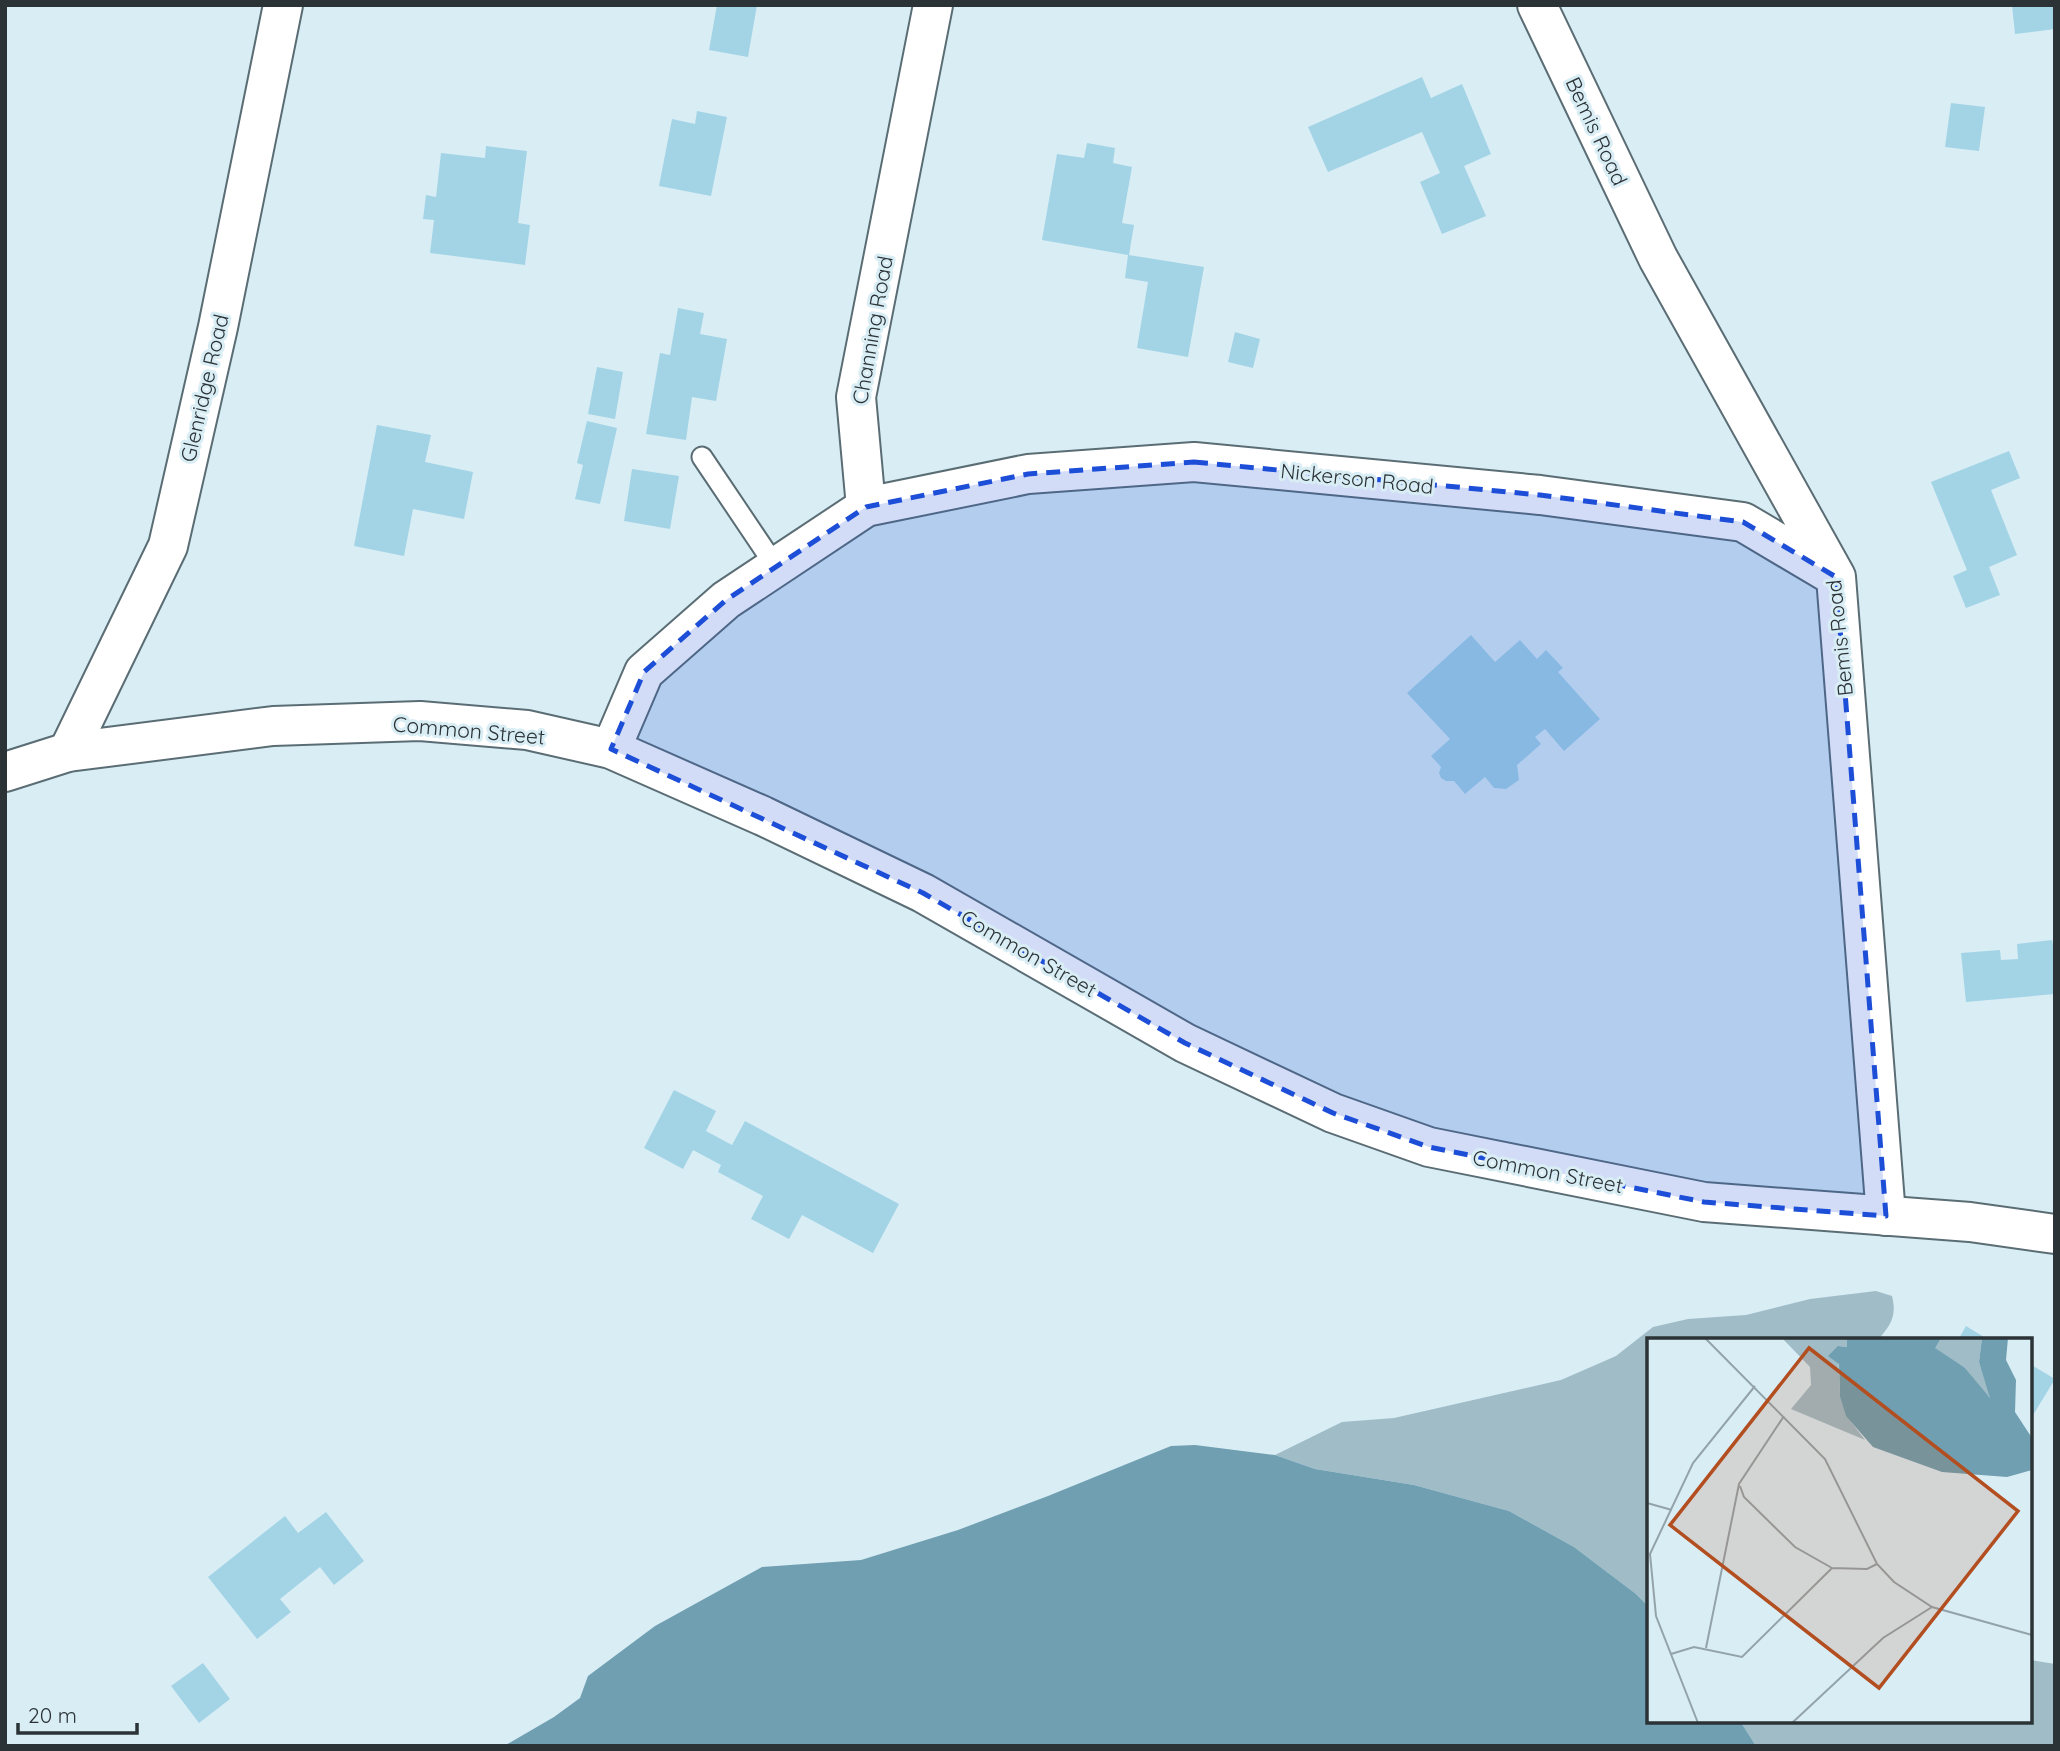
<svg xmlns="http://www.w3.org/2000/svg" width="2060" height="1751" font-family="Quicksand,sans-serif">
<rect width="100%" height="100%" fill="#d9edf5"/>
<path fill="#9fbcc7" d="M 1876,1291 L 1892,1296 C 1897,1316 1891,1325 1878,1340 L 1649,1340 L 1649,1607 L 1636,1594 L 1574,1547 L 1509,1511 L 1414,1485 L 1315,1469 L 1275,1455 L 1342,1422 L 1394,1418 L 1561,1380 L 1616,1356 L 1653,1327 L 1688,1319 L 1746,1315 L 1810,1299 Z
M 2030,1660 L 2055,1664 L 2055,1746 L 1756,1746 L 1740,1721 L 2030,1721 Z"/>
<path fill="#6f9fb1" d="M 1195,1445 L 1275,1455 L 1315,1469 L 1414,1485 L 1509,1511 L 1574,1547 L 1636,1594 L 1649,1607 L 1649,1721 L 1740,1721 L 1756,1746 L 504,1746 L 554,1717 L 580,1698 L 588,1676 L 655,1626 L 762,1567 L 861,1560 L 958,1530 L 1048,1496 L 1171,1446 Z"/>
<path fill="#a3d4e6" d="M 717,5 L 757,5 L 748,57 L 709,50 Z
M 2012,5 L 2055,5 L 2055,29 L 2015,34 Z
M 1422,77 L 1431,98 L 1462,84 L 1491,154 L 1464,166 L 1486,216 L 1442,234 L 1420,182 L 1440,173 L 1422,132 L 1328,172 L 1308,127 Z
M 1951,103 L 1985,107 L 1979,151 L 1945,147 Z
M 697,111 L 727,117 L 711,196 L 659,186 L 672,119 L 695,124 Z
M 1087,143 L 1115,148 L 1113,163 L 1132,167 L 1122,223 L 1134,225 L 1129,255 L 1204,267 L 1188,357 L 1137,348 L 1148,282 L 1125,278 L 1128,255 L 1042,240 L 1057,154 L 1084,158 Z
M 486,146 L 527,151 L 518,223 L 530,225 L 525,265 L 430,253 L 434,220 L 423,219 L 426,195 L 436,197 L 441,153 L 485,158 Z
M 678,308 L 704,313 L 700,334 L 727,339 L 716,401 L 692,397 L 686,440 L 646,434 L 660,353 L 670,355 Z
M 1235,332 L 1260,339 L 1253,368 L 1228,362 Z
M 597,367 L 623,372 L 615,419 L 588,414 Z
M 587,421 L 617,428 L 600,504 L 575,499 L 583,465 L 577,463 Z
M 377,425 L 431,435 L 425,462 L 473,472 L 464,519 L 413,509 L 404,556 L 354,546 Z
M 2009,451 L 2020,478 L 1991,490 L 2017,555 L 1989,567 L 2000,595 L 1966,608 L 1953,576 L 1967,570 L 1931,482 Z
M 632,469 L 679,476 L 670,529 L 624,521 Z
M 1471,635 L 1495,662 L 1520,640 L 1537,659 L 1546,650 L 1563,668 L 1558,672 L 1600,719 L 1564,751 L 1545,729 L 1535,737 L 1541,744 L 1517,765 L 1519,780 L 1506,789 L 1494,788 L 1485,777 L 1465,794 L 1454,781 L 1446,781 L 1441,778 L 1439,773 L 1441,767 L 1431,756 L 1450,739 L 1407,693 Z
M 2052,940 L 2055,955 L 2055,994 L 1966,1002 L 1961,953 L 2000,950 L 2001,960 L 2018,959 L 2017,944 Z
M 674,1090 L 716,1111 L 706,1131 L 732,1145 L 745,1121 L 899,1204 L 873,1253 L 802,1215 L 789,1239 L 751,1219 L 763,1196 L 718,1172 L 721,1165 L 693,1150 L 683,1169 L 644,1148 Z
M 1966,1326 L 1989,1340 L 1958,1340 Z
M 2030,1364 L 2055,1379 L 2030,1420 Z
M 326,1512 L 364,1561 L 334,1585 L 320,1567 L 280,1599 L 291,1612 L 257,1639 L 208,1577 L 285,1516 L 298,1533 Z
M 203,1663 L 230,1699 L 199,1723 L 171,1686 Z"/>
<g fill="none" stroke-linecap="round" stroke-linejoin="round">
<g stroke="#5b6d74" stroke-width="23">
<path id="lane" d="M 702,457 L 776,567"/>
</g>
<g stroke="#5b6d74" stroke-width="42">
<path id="street" d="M 1537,5 L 1658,258 L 1836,577 L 1886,1216
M 866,507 L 1028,474 L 1194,462 L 1540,495 L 1743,522 L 1834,576
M 611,749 L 644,672 L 726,600 L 866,507 L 856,397 L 933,5
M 68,752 L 168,546 L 218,327 L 283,5"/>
</g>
<g stroke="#5b6d74" stroke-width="42">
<path id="primary" d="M 5,772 L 68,752 L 273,726 L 420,721 L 527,730 L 611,749 L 763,816 L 923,893 L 1185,1043 L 1333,1113 L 1429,1147 L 1704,1202 L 1970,1222 L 2055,1234"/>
</g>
<use href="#lane" stroke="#fff" stroke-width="19"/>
<use href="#street" stroke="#fff" stroke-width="38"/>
<use href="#primary" stroke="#fff" stroke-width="38"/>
</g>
<path fill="#1d4ed8" fill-opacity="0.2" stroke="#1d4ed8" stroke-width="5" stroke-dasharray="14 9" stroke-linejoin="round" d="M 1194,462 L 1540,495 L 1743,522 L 1836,577 L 1886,1216 L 1704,1202 L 1429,1147 L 1333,1113 L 1185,1043 L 923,893 L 611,749 L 644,672 L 726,600 L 866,507 L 1028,474 Z"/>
<g text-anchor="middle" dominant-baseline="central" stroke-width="6" stroke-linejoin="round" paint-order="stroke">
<g font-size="21" fill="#2b3336" stroke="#d9edf5">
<text transform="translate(1597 131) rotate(65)">Bemis Road</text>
<text transform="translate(872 330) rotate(-80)">Channing Road</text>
<text transform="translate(204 388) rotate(-77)">Glenridge Road</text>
<text transform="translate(1357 478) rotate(6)">Nickerson Road</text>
<text transform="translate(1839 638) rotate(-96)">Bemis Road</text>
<text transform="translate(469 730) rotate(5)">Common Street</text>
<text transform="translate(1029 953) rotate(30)">Common Street</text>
<text transform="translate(1548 1171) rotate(11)">Common Street</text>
</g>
</g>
<g transform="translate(1647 1338)">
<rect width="385" height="385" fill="#d9edf5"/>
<path d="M 135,0 L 200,1 L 200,9 L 191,8 L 193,59 L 199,77 L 218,102 L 144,71 L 164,47 L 163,29 ZM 294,0 L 335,0 L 332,24 L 344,60 L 328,48 L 317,29 L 287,10 Z" fill="#9fbcc7"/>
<path d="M 200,0 L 294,0 L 288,10 L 317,29 L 343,60 L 332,24 L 335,0 L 361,0 L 359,22 L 369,42 L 368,74 L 385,100 L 385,132 L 360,139 L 295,134 L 226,109 L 199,78 L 193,59 L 192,26 L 181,18 L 191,8 L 200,9 Z" fill="#6f9fb1"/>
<path fill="none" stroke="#93a3a9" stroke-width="2" d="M 58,0 L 178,121 L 230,226 L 247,244 L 285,269 L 385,297M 93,148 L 97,159 L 148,209 L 185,230M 0,165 L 25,172M 59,310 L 92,146 L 137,78M 24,316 L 47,309 L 95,319 L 185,230 L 220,231 L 230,226M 51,385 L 9,278 L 3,216 L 46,125 L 108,48M 145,385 L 236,300 L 285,269"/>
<path fill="#b34e20" fill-opacity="0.15" stroke="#b34e20" stroke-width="3.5" d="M 162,10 L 371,173 L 232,350 L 23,187 Z"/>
<rect width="385" height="385" fill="none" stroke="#2b3336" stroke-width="3.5"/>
</g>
<rect width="2060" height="1751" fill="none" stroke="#2b3336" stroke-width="14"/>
<path d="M18 1723v10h119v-10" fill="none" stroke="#2b3336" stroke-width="3.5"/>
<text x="28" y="1723" font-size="21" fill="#2b3336" stroke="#d9edf5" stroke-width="5" paint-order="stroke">20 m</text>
</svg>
